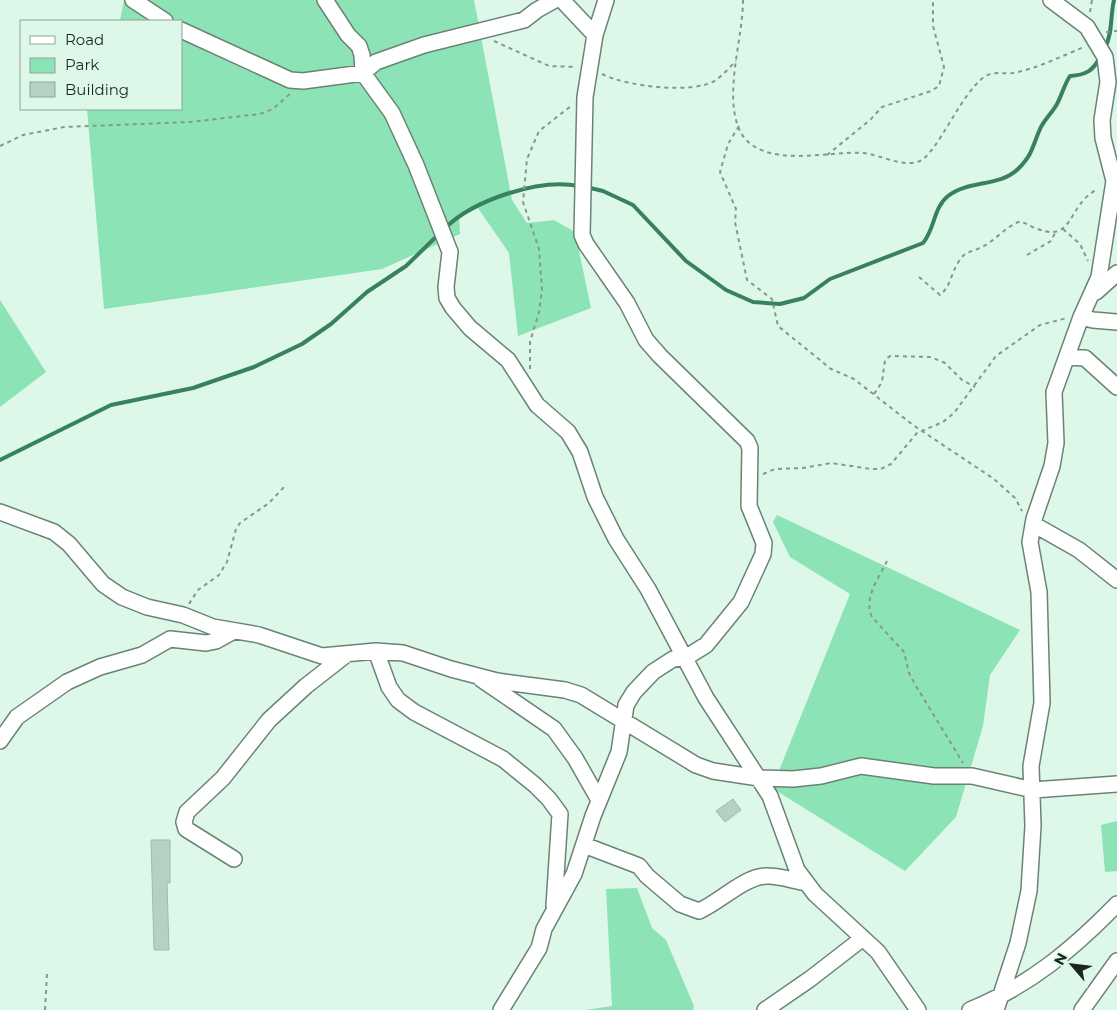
<svg xmlns="http://www.w3.org/2000/svg" width="1117" height="1010" font-family="Montserrat,sans-serif">
<rect width="100%" height="100%" fill="#ddf8e8"/>
<path fill="#8ce3b5" d="M 124,0 L 474,0 L 512,200 L 527,223 L 554,220 L 575,232 L 591,308 L 518,336 L 509,253 L 478,208 L 459,215 L 460,234 L 382,269 L 104,309 L 87,109 L 181,109 L 181,21 L 120,21 Z
M 0,300 L 46,372 L 0,407 Z
M 777,515 L 1020,630 L 990,675 L 983,726 L 956,817 L 905,871 L 772,788 L 850,594 L 790,557 L 773,522 Z
M 1117,821 L 1117,871 L 1105,872 L 1101,825 Z
M 637,888 L 652,928 L 666,940 L 694,1006 L 693,1010 L 585,1010 L 612,1006 L 606,889 Z"/>
<g fill="none" stroke-linecap="round" stroke-linejoin="round">
<path stroke="#38815e" stroke-width="4" d="M 1105,48 C 1113,32 1110,17 1114,0
M 586,187 L 603,191 L 633,205 L 686,261 L 726,290 L 753,302 L 780,304 L 804,298 L 830,279 L 923,243 C 935,229 933,208 948,196 C 968,180 1000,187 1018,169 C 1033,154 1032,147 1040,129 C 1044,120 1052,113 1057,104 C 1062,95 1064,85 1070,76 C 1086,75 1093,71 1100,57
M 445,228 C 474,200 539,178 579,186
M 0,460 L 111,405 L 193,388 L 254,367 L 302,344 L 331,324 L 367,292 L 406,266 L 438,235"/>
</g>
<path fill="#b6d1c1" stroke="#a0baab" d="M 733,799 L 741,810 L 725,822 L 716,811 Z
M 151,840 L 170,840 L 170,883 L 167,883 L 169,950 L 154,950 Z"/>
<g fill="none" stroke-linecap="round" stroke-linejoin="round">
<g stroke="#6b8375" stroke-width="18">
<path id="minor" d="M 133,0 L 165,21
M 325,0 L 348,35 L 359,46 L 362,55 L 363,73 L 392,113 L 416,165 L 450,252 L 446,287 L 447,298 L 453,308 L 470,328 L 508,360 L 537,405 L 568,432 L 580,452 L 595,497 L 616,539 L 648,589 L 706,698 L 770,796 L 797,870 L 815,894 L 878,952 L 918,1010
M 562,0 L 595,35
M 181,30 L 290,80 L 303,81 L 363,73 L 376,62 L 424,45 L 524,20 L 537,10 L 555,0
M 1096,292 L 1117,273
M 1081,317 L 1093,320 L 1117,322
M 1067,357 L 1085,358 L 1117,387
M 0,512 L 54,532 L 69,544 L 103,584 L 122,597 L 147,607 L 183,615 L 213,627 L 259,635 L 322,656 L 376,651 L 403,653 L 451,669 L 497,681 L 565,690 L 581,695 L 696,765 L 713,771 L 759,778 L 793,779 L 821,776 L 861,766 L 934,776 L 972,776 L 1033,790 L 1117,784
M 1033,524 L 1079,550 L 1117,580
M 376,651 L 389,687 L 398,700 L 414,712 L 503,759 L 535,785 L 549,799 L 560,814 L 554,906
M 481,679 L 554,729 L 575,758 L 599,800
M 0,741 L 17,717 L 67,682 L 100,667 L 142,655 L 170,639 L 206,643 L 216,641 L 234,631
M 584,845 L 639,866 L 647,876 L 680,904 L 699,911 C 720,902 746,875 768,876 C 781,876 794,881 807,883
M 234,859 L 186,829 L 184,822 L 187,812 L 223,778 L 269,720 L 306,686 L 347,654
M 501,1010 L 539,948 L 544,929 L 574,874 L 593,816 L 619,752 L 626,705 L 634,692 L 653,672 L 673,659 L 685,658 L 706,645 L 741,602 L 758,565 L 763,554 L 764,543 L 749,506 L 750,448 L 747,441 L 660,356 L 646,340 L 627,303 L 586,244 L 582,235 L 585,97 L 595,35 L 606,0
M 765,1010 L 810,979 L 863,938
M 970,1010 C 1030,985 1072,950 1117,904
M 996,1010 L 1018,943 L 1029,891 L 1033,826 L 1031,766 L 1042,703 L 1039,592 L 1030,542 L 1034,519 L 1052,466 L 1056,443 L 1054,392 L 1081,317 L 1099,277 L 1114,181 L 1103,138 L 1102,120 L 1108,82 L 1105,57 L 1087,27 L 1051,0
M 1082,1010 L 1117,961"/>
</g>
<path stroke="#85988c" stroke-width="2" stroke-dasharray="4 4" stroke-linecap="butt" d="M 743,0 C 743,39 723,95 740,131 C 760,171 832,150 864,153 C 881,155 903,168 920,161 C 938,152 960,95 984,77 C 992,71 1003,74 1013,73 C 1036,69 1062,56 1084,47
M 1090,12 L 1092,0
M 1106,32 L 1117,31
M 494,41 L 549,66 L 576,67
M 602,74 C 625,86 694,95 716,80 C 723,75 730,67 736,61
M 739,126 L 728,144 L 720,172 L 736,209 L 735,222 L 747,280 L 772,299 L 778,326 L 831,369 L 854,379 L 913,425 L 994,479 L 1015,498 L 1022,511
M 0,146 L 23,135 L 64,127 L 190,122 L 260,114 L 273,109 L 291,93
M 827,155 L 870,120 L 882,107 L 931,91 L 939,86 L 944,67 L 933,26 L 933,0
M 1063,229 L 1080,244 L 1088,261
M 1027,255 L 1051,241 L 1055,233
M 919,277 L 940,295 C 951,286 951,273 959,261 C 965,251 972,252 982,247 C 996,240 1006,226 1021,221 C 1078,253 1062,207 1098,189
M 530,369 L 530,342 L 539,312 L 542,290 L 539,249 L 523,202 L 527,159 L 539,131 L 571,106
M 874,394 L 882,382 L 885,360 L 890,356 L 931,357 L 945,363 L 962,380 L 975,387
M 763,474 L 775,469 L 803,468 L 831,463 L 871,469 L 881,469 L 891,464 L 917,433 L 943,422 L 954,413 L 996,356 L 1040,325 L 1067,318
M 887,561 C 879,578 863,598 872,617 L 904,652 L 909,673 L 916,686 L 963,763
M 189,604 L 198,590 L 219,575 L 227,562 L 236,529 L 240,523 L 269,503 L 286,485
M 45,1010 L 47,973"/>
<use href="#minor" stroke="#fff" stroke-width="15"/>
</g>
<rect x="20" y="20" width="162" height="90" fill="#ddf8e8" stroke="#8fa498"/>
<rect x="30" y="36" width="25" height="8" fill="#ffffff" stroke="#8fa498"/>
<text x="65" y="45" font-size="15" fill="#1b251f">Road</text>
<rect x="30" y="58" width="25" height="15" fill="#8ce3b5" stroke="#8fa498"/>
<text x="65" y="70" font-size="15" fill="#1b251f">Park</text>
<rect x="30" y="82" width="25" height="15" fill="#b6d1c1" stroke="#8fa498"/>
<text x="65" y="95" font-size="15" fill="#1b251f">Building</text>
<g transform="translate(1072 965) rotate(298)" stroke="#ddf8e8" stroke-width="4" paint-order="stroke">
<path d="M0-4L9 19L0 12L-9 19Z" fill="#1b251f"/>
<text y="-8" font-size="14" font-weight="bold" text-anchor="middle" fill="#1b251f">N</text>
</g>
</svg>
